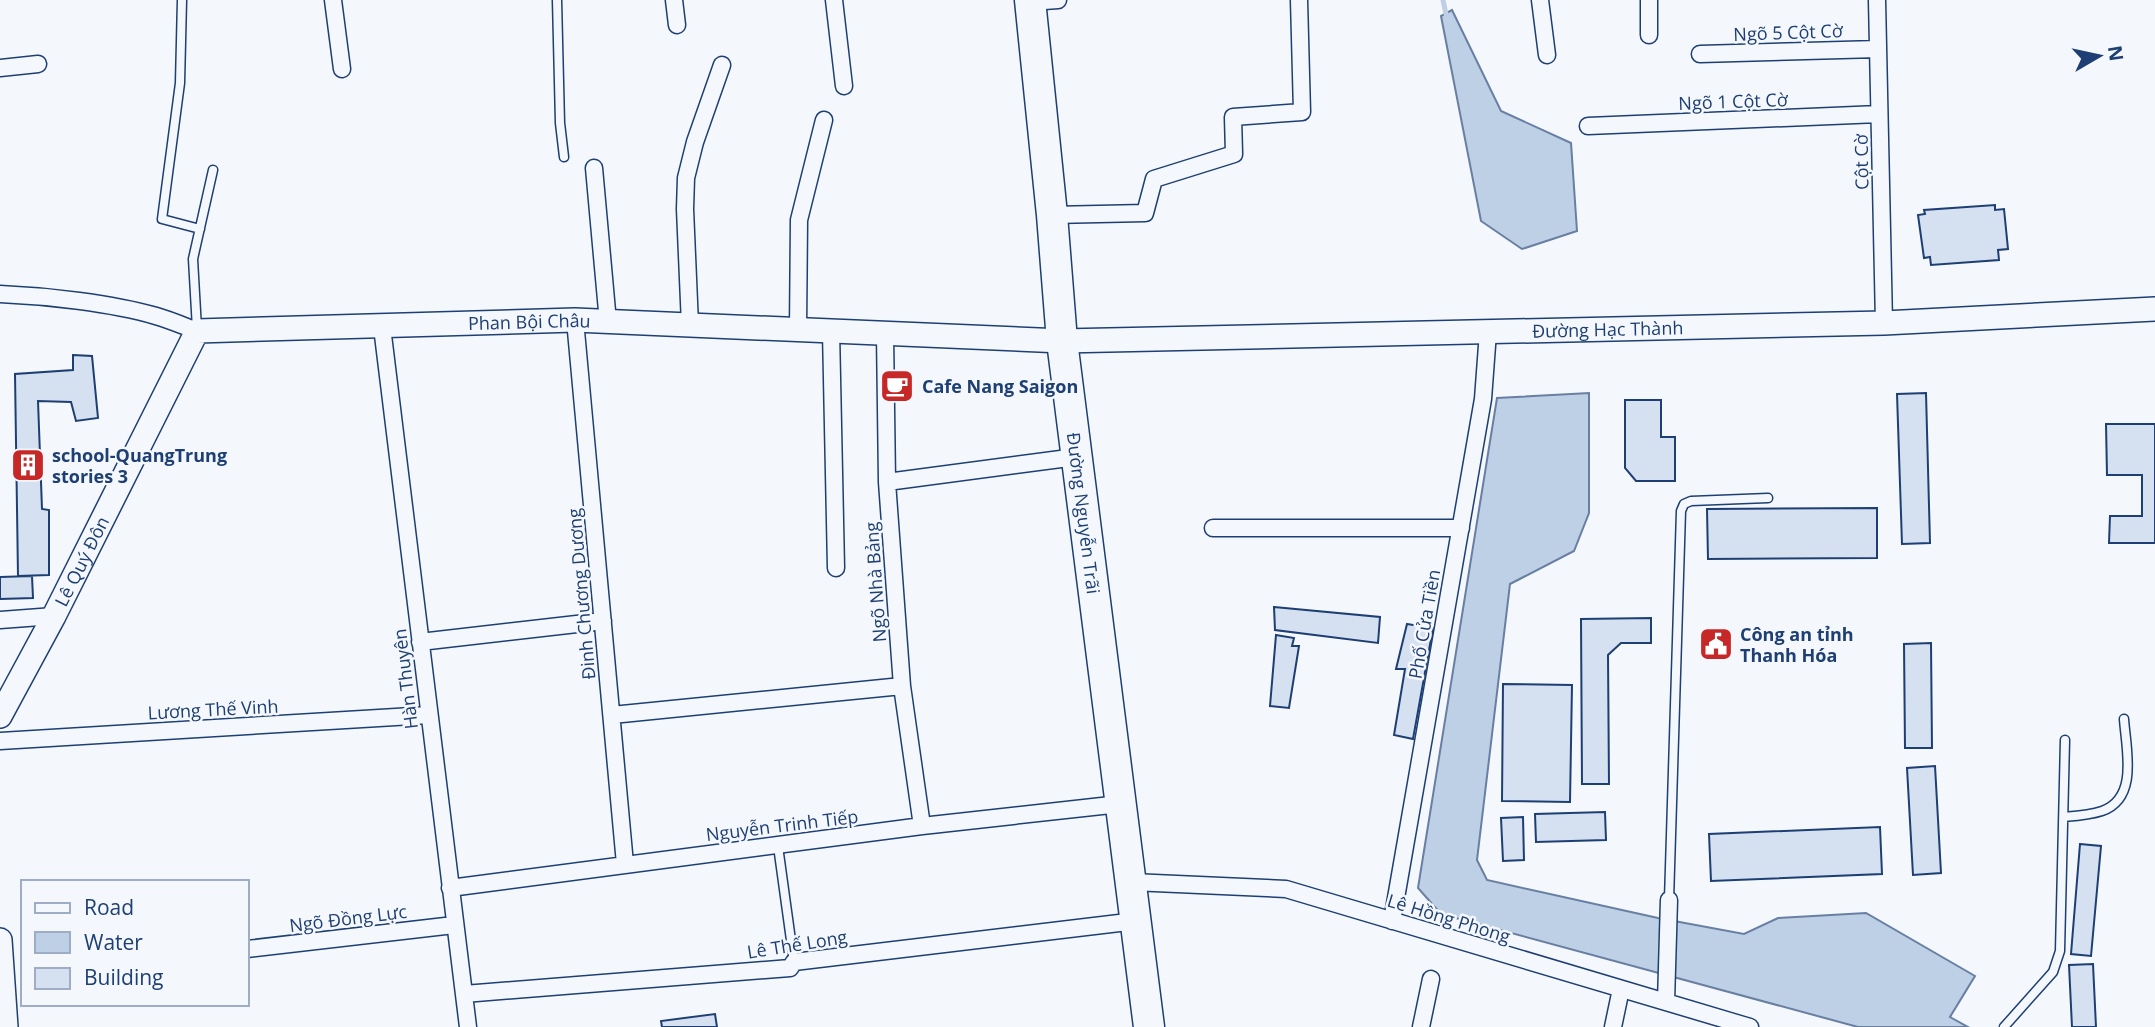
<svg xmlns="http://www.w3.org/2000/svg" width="2155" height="1027" font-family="'Open Sans',sans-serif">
<rect width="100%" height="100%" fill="#f4f7fb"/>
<path fill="#bed0e5" stroke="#687fa3" stroke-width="2" d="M 1452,10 L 1501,111 L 1571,143 L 1577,231 L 1522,249 L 1481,221 L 1441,16 Z
M 1589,393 L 1589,513 L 1574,551 L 1510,584 L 1477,860 L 1487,880 L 1658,918 L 1744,934 L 1778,918 L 1866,913 L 1975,976 L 1950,1017 L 1968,1027 L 1858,1027 L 1441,914 L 1418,888 L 1497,398 Z"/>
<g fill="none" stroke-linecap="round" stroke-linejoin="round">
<path stroke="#bed0e5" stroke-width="5" d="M 1443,0 L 1446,14"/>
</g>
<path fill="#d5e0f0" stroke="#1d3f73" stroke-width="2" d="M 1995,205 L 1995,210 L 2004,209 L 2008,249 L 1998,250 L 1999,260 L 1931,265 L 1930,257 L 1924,258 L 1918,215 L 1925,214 L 1924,210 Z
M 73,355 L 92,356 L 98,418 L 76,421 L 71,402 L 38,401 L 42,509 L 49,510 L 49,575 L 18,576 L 15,374 L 73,370 Z
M 1926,393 L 1930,543 L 1902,544 L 1897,394 Z
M 1625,400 L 1661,400 L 1661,437 L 1675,437 L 1675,481 L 1636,481 L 1625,468 Z
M 2106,424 L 2155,424 L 2155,543 L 2109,543 L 2110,516 L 2142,516 L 2142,475 L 2107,475 Z
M 1877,508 L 1877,558 L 1708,559 L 1707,509 Z
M 32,576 L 33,598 L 0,599 L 0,577 Z
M 1274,607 L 1380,617 L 1378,643 L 1275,630 Z
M 1651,618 L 1651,643 L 1621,643 L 1608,655 L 1609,784 L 1582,784 L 1581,619 Z
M 1407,624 L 1433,628 L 1413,739 L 1394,735 L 1405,669 L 1396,669 Z
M 1276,635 L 1294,638 L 1292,646 L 1299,646 L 1289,708 L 1270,706 Z
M 1931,643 L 1932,748 L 1905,748 L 1904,644 Z
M 1503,684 L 1572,685 L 1570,802 L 1502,801 Z
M 1935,766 L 1941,873 L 1913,875 L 1907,768 Z
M 1605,812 L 1606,840 L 1536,842 L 1535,814 Z
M 1523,817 L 1524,860 L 1503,861 L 1501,818 Z
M 1880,827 L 1882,874 L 1711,881 L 1709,834 Z
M 2080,844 L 2101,846 L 2091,956 L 2071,954 Z
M 2093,964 L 2096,1027 L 2072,1027 L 2069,965 Z
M 715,1014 L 717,1027 L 662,1027 L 661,1021 Z"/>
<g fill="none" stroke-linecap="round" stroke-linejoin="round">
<g stroke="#1d3f73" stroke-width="11">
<path id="lane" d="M 182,0 L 180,83 L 162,219 L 200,229
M 557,0 L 560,123 L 564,157
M 197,329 L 193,259 L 213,170
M 2064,817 C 2076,816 2090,815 2102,811 C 2139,798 2126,749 2124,719
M 778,846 L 794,962
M 1669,900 L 1681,511 L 1684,504 L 1691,501 L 1768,498
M 2004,1027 L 2053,972 L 2060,951 L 2065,740"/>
</g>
<g stroke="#1d3f73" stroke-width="19">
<path id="street" d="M 333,0 L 342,69
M 674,0 L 677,25
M 834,0 L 844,86
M 1540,0 L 1547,55
M 1877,0 L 1884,323
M 1030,2 L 1058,0
M 1649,35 L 1649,0
M 1700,54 L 1878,49
M 0,68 L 38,64
M 1588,126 L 1879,114
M 594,168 L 608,322
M 1052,215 L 1145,213 L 1154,179 L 1234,154 L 1233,117 L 1302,112 L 1299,0
M 0,294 C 47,296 111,303 156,316 C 170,320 184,326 197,331
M 575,320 L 625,864
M 690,325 L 685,209 L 686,178 L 695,142 L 722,65
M 382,327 L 468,1027
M 798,330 L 799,220 L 824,120
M 831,331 L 836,568
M 885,334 L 887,482 L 902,686 L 922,826
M 887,482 L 1076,457
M 1213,528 L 1461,528
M 0,620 L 54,616
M 420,642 L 603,621
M 612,715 L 902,686
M 0,741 L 429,715
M 1132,882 L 1286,889 L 1750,1027
M 450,888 L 922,826 L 1120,804
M 1392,921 L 1483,399 L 1488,332
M 247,949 L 454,925
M 464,994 L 790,968 L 794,962 L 1136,921
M 1666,1002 L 1669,900
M 1421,1027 L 1431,979
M 1613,1027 L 1621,989"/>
</g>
<g stroke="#1d3f73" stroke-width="26">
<g id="secondary">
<path id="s1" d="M 0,716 L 54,616 L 197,331 L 575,320 L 1062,341 L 1884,323 L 2155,309"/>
<path d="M 0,940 L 6,1027"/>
</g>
</g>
<g stroke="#1d3f73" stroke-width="33">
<g id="highway">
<path id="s2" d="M 1030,0 L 1052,215 L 1062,341 L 1149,1027"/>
</g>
</g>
<use href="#lane" stroke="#f4f7fb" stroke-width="8"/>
<use href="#street" stroke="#f4f7fb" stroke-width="16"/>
<use href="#secondary" stroke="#f4f7fb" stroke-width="23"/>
<use href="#highway" stroke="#f4f7fb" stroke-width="30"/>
</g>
<defs>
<g id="cafe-square" transform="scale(1.75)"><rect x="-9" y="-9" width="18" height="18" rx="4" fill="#c62828" stroke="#f4f7fb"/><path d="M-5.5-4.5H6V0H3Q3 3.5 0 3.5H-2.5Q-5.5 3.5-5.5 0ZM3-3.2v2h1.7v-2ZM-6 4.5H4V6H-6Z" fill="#fff"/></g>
<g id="building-square" transform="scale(1.75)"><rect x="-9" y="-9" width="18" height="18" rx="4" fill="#c62828" stroke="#f4f7fb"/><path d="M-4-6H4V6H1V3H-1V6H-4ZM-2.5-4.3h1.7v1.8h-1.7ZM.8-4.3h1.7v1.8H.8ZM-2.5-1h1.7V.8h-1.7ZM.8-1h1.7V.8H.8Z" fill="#fff"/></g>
<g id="civic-square" transform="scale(1.75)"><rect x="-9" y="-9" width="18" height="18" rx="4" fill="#c62828" stroke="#f4f7fb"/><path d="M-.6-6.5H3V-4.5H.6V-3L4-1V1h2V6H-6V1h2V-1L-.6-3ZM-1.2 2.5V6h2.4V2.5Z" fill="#fff"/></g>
</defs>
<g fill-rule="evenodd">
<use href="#cafe-square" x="897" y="386"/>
<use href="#building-square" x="28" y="465"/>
<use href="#civic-square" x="1716" y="644"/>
</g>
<g text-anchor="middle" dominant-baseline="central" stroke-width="5" stroke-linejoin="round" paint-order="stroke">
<g font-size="18" fill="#1d3f73" stroke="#f4f7fb">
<text transform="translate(1788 32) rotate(-2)">Ngõ 5 Cột Cờ</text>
<text transform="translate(1733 101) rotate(-2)">Ngõ 1 Cột Cờ</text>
<text transform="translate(1861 162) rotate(-91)">Cột Cờ</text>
<text stroke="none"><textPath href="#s1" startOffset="765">Phan Bội Châu</textPath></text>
<text stroke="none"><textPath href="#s1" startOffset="1844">Đường Hạc Thành</textPath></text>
<text stroke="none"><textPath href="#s2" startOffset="516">Đường Nguyễn Trãi</textPath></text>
<text stroke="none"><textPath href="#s1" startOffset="175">Lê Quý Đôn</textPath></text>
<text transform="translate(875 582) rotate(-94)">Ngõ Nhà Bảng</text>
<text transform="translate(581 594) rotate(-95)">Đinh Chương Dương</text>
<text transform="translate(1424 624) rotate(-80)">Phố Cửa Tiền</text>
<text transform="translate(405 679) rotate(-97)">Hàn Thuyên</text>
<text transform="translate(213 709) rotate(-3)">Lương Thế Vinh</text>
<text transform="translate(782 825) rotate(-7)">Nguyễn Trinh Tiếp</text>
<text transform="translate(348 918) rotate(-7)">Ngõ Đồng Lực</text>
<text transform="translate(1449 918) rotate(17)">Lê Hồng Phong</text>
<text transform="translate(797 944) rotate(-9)">Lê Thế Long</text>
</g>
<g font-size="18" font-weight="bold" fill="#1d3f73" stroke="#f4f7fb" text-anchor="start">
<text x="922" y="386">Cafe Nang Saigon</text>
<text x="52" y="455">school-QuangTrung<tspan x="52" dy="21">stories 3</tspan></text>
<text x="1740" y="634">Công an tỉnh<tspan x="1740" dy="21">Thanh Hóa</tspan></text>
</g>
</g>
<rect x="21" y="880" width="228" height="126" fill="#f4f7fb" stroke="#9eadc5" stroke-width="2"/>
<rect x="35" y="903" width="35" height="10" fill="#f4f7fb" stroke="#9eadc5" stroke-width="2"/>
<text x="84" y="915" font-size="21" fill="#1d3f73">Road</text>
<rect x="35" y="932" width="35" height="21" fill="#bed0e5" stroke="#9eadc5" stroke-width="2"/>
<text x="84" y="950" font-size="21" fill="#1d3f73">Water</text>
<rect x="35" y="968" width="35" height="21" fill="#d5e0f0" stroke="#9eadc5" stroke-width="2"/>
<text x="84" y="985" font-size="21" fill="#1d3f73">Building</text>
<g transform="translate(2099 56) rotate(81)" stroke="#f4f7fb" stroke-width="5" paint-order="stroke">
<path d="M0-5L12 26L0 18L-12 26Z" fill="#1d3f73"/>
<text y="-10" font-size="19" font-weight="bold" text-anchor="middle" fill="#1d3f73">N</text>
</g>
</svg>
